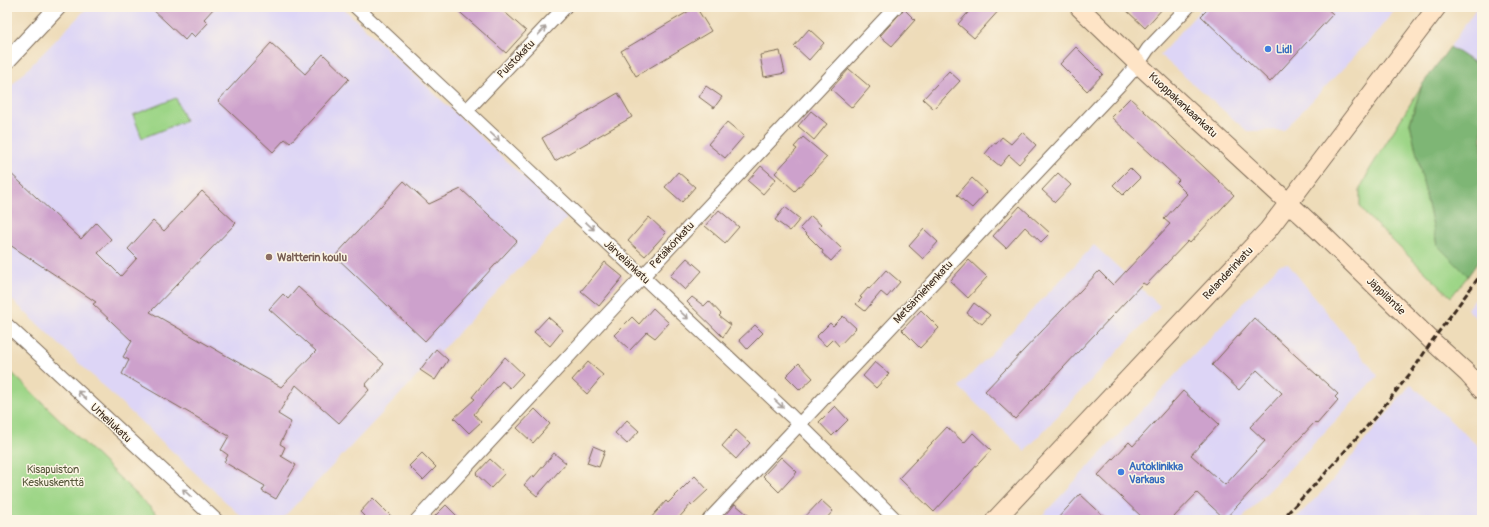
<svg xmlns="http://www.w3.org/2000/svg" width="1489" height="527" font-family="Pangolin,sans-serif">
<rect width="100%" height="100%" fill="#fcf5e5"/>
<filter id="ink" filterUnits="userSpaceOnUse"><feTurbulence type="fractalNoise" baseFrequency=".025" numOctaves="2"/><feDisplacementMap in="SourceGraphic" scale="8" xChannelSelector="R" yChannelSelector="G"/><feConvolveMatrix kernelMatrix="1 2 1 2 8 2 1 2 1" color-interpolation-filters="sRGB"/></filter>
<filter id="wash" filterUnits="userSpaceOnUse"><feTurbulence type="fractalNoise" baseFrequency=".012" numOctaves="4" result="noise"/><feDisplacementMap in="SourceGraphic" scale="16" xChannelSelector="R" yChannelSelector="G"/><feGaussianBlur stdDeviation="0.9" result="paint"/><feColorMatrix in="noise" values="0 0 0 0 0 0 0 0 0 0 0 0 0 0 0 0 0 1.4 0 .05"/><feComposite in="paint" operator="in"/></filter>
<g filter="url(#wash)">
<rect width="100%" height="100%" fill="#eedcb9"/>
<path fill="#ddd5f6" d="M 88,7 L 342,7 L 567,218 L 281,520 L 245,520 L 7,295 L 7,90 Z
M 1203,7 L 1397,7 L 1371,39 L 1284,130 L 1247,131 L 1160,55 Z
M 1477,7 L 1482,7 L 1482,68 L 1450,47 Z
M 1094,245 L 1160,306 L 1025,451 L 959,387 Z
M 1288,264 L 1378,376 L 1241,520 L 1038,520 L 1279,265 Z
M 1482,289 L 1482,325 L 1467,309 Z
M 1411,384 L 1482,450 L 1482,520 L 1294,520 L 1328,486 Z"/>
<path fill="#9dd587" stroke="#6c8052" d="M 1422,85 L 1410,123 L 1437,245 L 1468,276 L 1451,297 L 1366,215 L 1360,206 L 1360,189 L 1370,169 Z
M 176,98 L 185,121 L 142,138 L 133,115 Z
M 7,368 L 163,520 L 7,520 Z"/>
<path fill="#7eb674" stroke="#5c7049" d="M 1450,47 L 1482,68 L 1482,256 L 1468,276 L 1437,245 L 1410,123 L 1422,85 Z"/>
<g id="blocks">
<path fill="#cda1cc" d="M 150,7 L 215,7 L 204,19 L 208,23 L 195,37 L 191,33 L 185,40 Z
M 454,7 L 499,7 L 526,31 L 506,53 Z
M 696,7 L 711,31 L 636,76 L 621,51 Z
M 973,7 L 1002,7 L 974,38 L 958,24 Z
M 1123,7 L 1164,7 L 1145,28 Z
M 1210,7 L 1325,7 L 1333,14 L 1270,82 L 1201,16 Z
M 904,9 L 915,20 L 892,46 L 880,36 Z
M 809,29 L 824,43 L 809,60 L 794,46 Z
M 271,43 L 305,74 L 323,54 L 349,79 L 290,143 L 285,139 L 273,152 L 218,101 Z
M 1076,47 L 1103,74 L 1087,91 L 1060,64 Z
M 780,51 L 785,73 L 764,77 L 760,55 Z
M 849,69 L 870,87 L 852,108 L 831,89 Z
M 949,71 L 960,81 L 934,109 L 923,99 Z
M 706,86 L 722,97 L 714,108 L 699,97 Z
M 618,93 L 632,117 L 555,161 L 542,138 Z
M 1130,98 L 1234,195 L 1190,243 L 1188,241 L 1146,285 L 1143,283 L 1015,419 L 985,391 L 1099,271 L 1113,285 L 1170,224 L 1164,219 L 1187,194 L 1176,183 L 1179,180 L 1111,117 Z
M 811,111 L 827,124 L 814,140 L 798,126 Z
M 727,122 L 744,136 L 725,158 L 708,144 Z
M 1022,132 L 1036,145 L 1019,164 L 1009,155 L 1000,166 L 985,154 L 994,143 L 996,144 L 1002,137 L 1011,144 Z
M 803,137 L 827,157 L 795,191 L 775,173 L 797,149 L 794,147 Z
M 761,166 L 776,179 L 763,194 L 748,181 Z
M 1130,168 L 1140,178 L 1123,195 L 1113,185 Z
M 7,170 L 81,239 L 96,223 L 111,239 L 98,253 L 121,276 L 137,258 L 128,249 L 153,221 L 164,231 L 202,191 L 236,223 L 150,312 L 281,387 L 316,351 L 269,309 L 283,294 L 288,299 L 298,287 L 384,364 L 365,385 L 369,390 L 339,423 L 296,385 L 278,414 L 291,422 L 280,444 L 285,447 L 281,456 L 296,465 L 276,499 L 262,491 L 265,486 L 224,462 L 228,455 L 221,450 L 229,436 L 122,374 L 129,360 L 123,357 L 132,341 L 93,304 L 96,302 L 7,243 Z
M 678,172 L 695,187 L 682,202 L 665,187 Z
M 1058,173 L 1071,185 L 1055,202 L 1042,190 Z
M 972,178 L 987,192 L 972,208 L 957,195 Z
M 404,181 L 429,204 L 461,189 L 517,241 L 425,341 L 335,256 Z
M 1020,206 L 1050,233 L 1041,242 L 1025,227 L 1006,248 L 993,236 Z
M 785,207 L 800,219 L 790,231 L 775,220 Z
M 719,210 L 739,227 L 725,243 L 705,226 Z
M 811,216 L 821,225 L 819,227 L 842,249 L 831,261 L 822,253 L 823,251 L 800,228 Z
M 649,217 L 666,233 L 645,256 L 628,241 Z
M 924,229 L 938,242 L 923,259 L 909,246 Z
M 687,258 L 702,271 L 685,290 L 670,276 Z
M 969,260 L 987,277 L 968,298 L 950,281 Z
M 605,262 L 623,277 L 599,306 L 581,291 Z
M 886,270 L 900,282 L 887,297 L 881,292 L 865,311 L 856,304 L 862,298 L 860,297 L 868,288 L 869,289 Z
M 692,297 L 704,306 L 709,301 L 721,314 L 719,316 L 731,325 L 723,337 L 687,302 Z
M 974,303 L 990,315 L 982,324 L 967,313 Z
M 653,308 L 669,323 L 655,338 L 647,332 L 630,350 L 614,335 L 632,317 L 639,324 Z
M 921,310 L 939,328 L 920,348 L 902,330 Z
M 843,316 L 856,328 L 839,346 L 833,339 L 826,346 L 816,337 L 830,323 L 833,326 Z
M 548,317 L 563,330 L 550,346 L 534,332 Z
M 1254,318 L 1338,394 L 1335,397 L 1338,400 L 1317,424 L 1315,422 L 1225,519 L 1197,493 L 1171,520 L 1145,520 L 1098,475 L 1129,442 L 1133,446 L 1183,391 L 1219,424 L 1191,455 L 1225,485 L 1265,441 L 1250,427 L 1282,393 L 1257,370 L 1239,390 L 1212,365 Z
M 755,325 L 763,333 L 747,349 L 739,340 Z
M 436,349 L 448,360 L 435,380 L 420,370 Z
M 505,357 L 523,374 L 510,388 L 502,381 L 474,414 L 481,422 L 469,433 L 454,418 L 475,399 L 472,397 Z
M 588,362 L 603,375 L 587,394 L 572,380 Z
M 875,362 L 889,374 L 876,388 L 863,376 Z
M 799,363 L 813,378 L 800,390 L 786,376 Z
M 835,406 L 848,420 L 832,436 L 819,422 Z
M 535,409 L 550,424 L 533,443 L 517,428 Z
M 627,420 L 639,431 L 627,444 L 615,433 Z
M 947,427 L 964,443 L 973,433 L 991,450 L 934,512 L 899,478 Z
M 736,430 L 750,443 L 736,459 L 722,446 Z
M 593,446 L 605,451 L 599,467 L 587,463 Z
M 422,453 L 436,467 L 423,480 L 409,466 Z
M 554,453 L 566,463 L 537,496 L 524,485 L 533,475 L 534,477 Z
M 781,457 L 797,472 L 779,492 L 763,476 Z
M 490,459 L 505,473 L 491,488 L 476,474 Z
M 695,476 L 708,490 L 692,505 L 691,504 L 677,520 L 649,520 L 666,501 L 668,503 Z
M 1080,494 L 1108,520 L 1056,520 Z
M 373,498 L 395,520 L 368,520 L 360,512 Z
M 821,500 L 833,511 L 825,520 L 802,520 Z
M 735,504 L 754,520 L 722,520 Z
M 446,505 L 461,520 L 431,520 Z"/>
</g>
</g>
<g filter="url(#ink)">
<use href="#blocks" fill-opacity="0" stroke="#7a6854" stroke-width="1"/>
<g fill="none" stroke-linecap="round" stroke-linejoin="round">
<g stroke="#7a6854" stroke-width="15">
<path id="minor" d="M 356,7 L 791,416 L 896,520
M 467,110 L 565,7
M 7,325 L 216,520
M 417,520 L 643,276 L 896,7
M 709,520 L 1125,79 L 1138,64 L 1148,49 L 1188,7"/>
</g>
<g stroke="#7a6854" stroke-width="18">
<path id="tertiary" d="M 7,61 L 58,7"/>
</g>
<g stroke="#7a6854" stroke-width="20">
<path id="secondary" d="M 1079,7 L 1138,64 L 1320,232 L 1432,341 L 1467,373 L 1482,390
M 995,520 L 1268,230 L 1437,7"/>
</g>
<use href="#minor" stroke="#fff" stroke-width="13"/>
<use href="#tertiary" stroke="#fff" stroke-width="16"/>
<use href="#secondary" stroke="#fee4c6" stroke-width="18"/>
<path stroke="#3b2a1e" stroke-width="3" stroke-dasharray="6 3" stroke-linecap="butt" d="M 1281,520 L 1322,477 L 1376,416 L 1413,370 L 1432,341 L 1482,273"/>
</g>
<defs><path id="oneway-shaft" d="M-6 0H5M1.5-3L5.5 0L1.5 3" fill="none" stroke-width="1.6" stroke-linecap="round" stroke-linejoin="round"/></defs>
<g stroke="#a79f9a">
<use href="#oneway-shaft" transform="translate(542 31) rotate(-46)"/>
<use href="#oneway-shaft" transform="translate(495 137) rotate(43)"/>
<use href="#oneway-shaft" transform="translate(590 226) rotate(43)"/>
<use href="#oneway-shaft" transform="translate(684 315) rotate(43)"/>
<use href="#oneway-shaft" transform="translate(82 395) rotate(-137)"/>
<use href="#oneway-shaft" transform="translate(779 404) rotate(43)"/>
<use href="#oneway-shaft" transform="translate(187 493) rotate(-137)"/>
</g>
</g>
<g fill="#3f7fe0" stroke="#fcf5e5" stroke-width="1.5">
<circle cx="1268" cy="49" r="4"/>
<circle cx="1121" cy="472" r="4"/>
</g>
<circle fill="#8d6e63" stroke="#fcf5e5" stroke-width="1.5" cx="269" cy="257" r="4"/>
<g text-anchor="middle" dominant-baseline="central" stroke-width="3" stroke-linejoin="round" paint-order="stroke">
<g font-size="11" font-weight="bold" fill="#366cbe" stroke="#fcf5e5" text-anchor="start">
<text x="1276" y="49">Lidl</text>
<text x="1129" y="466">Autoklinikka<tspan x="1129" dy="13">Varkaus</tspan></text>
</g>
<g font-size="11" fill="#3b2a1e" stroke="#fcf5e5">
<text transform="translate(516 59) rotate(-46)">Puistokatu</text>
<text transform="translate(1183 105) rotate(43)">Kuoppakankaankatu</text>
<text transform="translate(672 245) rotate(-47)">Petäikönkatu</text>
<text transform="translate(627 262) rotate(43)">Järvelänkatu</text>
<text transform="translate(1228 273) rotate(-47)">Relanderinkatu</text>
<text transform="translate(923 292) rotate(-47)">Metsämiehenkatu</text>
<text transform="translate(1386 296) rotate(44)">Jäppiläntie</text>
<text transform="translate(111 423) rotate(43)">Urheilukatu</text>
</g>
<g font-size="11" font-weight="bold" fill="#785e54" stroke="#fcf5e5" text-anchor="start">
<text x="277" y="257">Waltterin koulu</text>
</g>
<g font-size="11" fill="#545538" stroke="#fcf5e5">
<text x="53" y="469">Kisapuiston<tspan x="53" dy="13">Keskuskenttä</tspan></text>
</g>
</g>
<rect width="1489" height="527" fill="none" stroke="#fcf5e5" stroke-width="24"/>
</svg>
